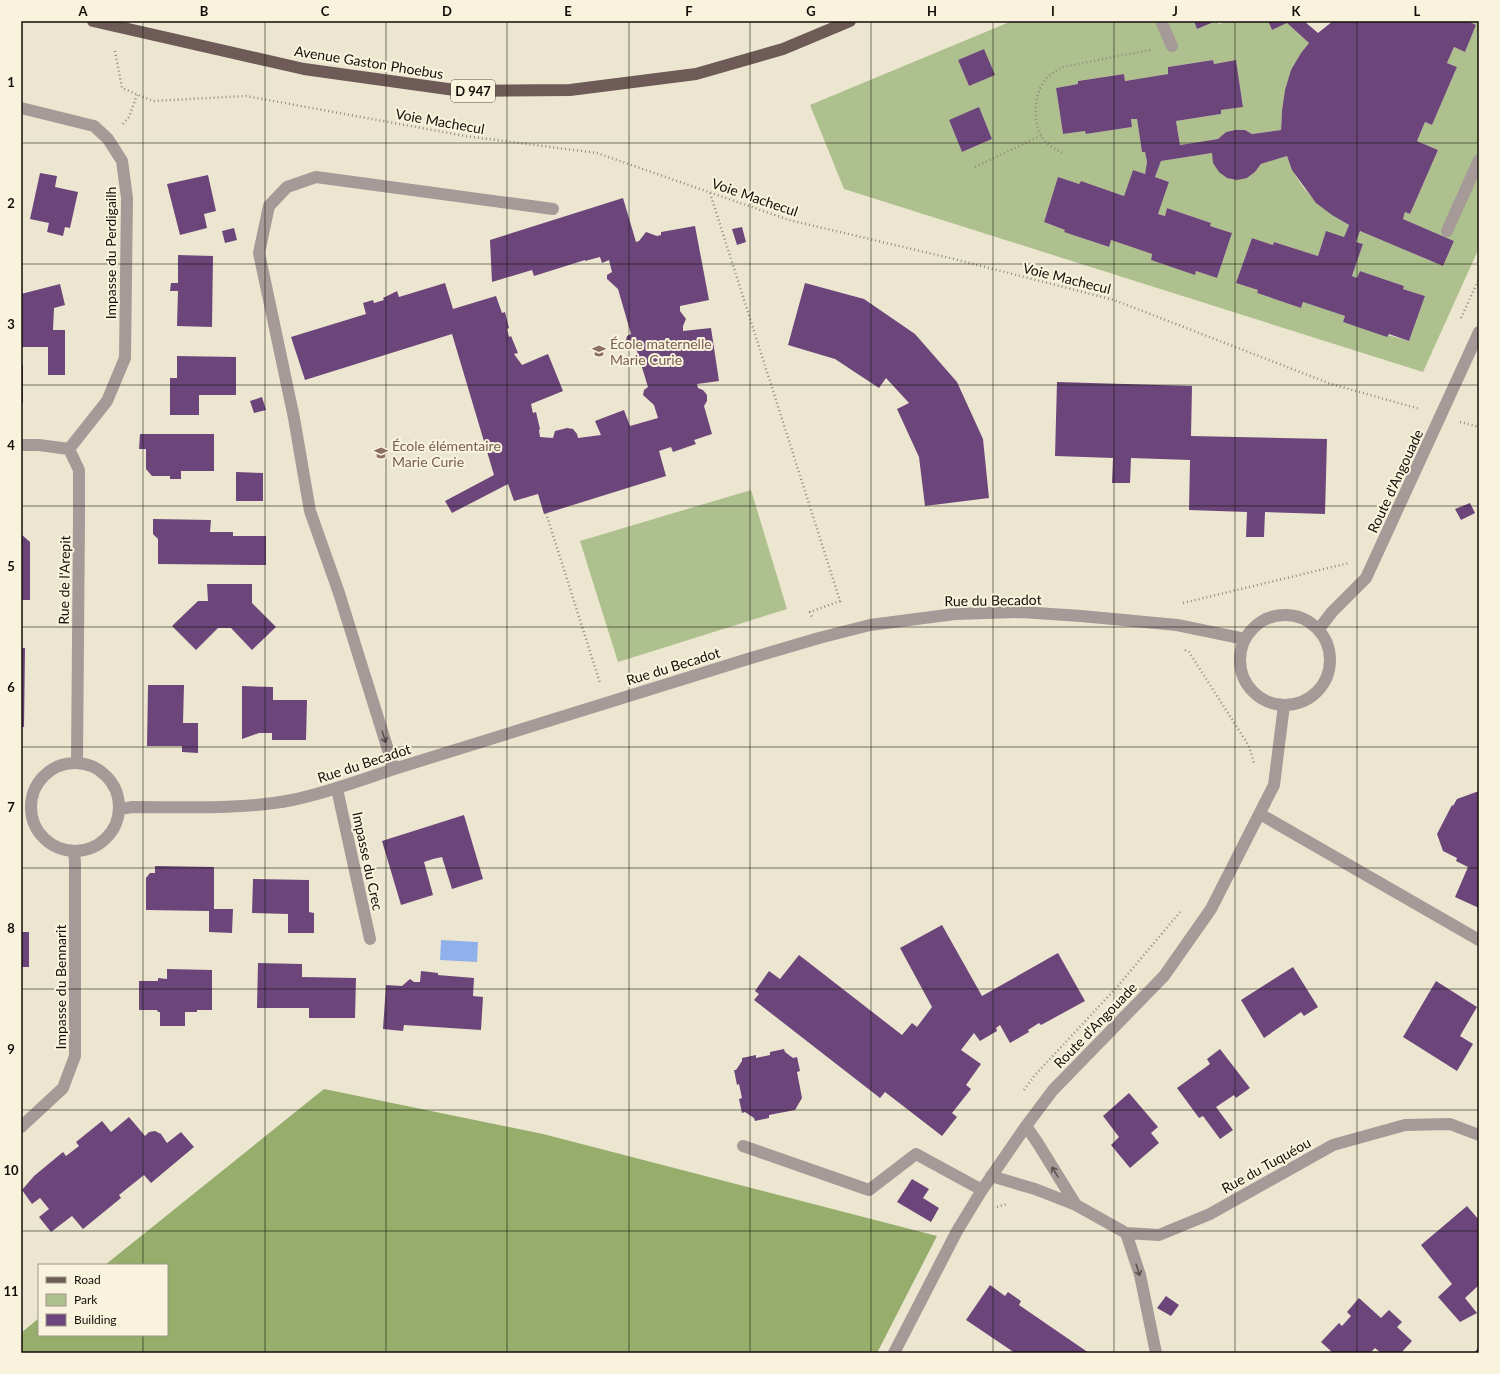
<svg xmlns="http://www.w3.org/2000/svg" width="1500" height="1374" font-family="Lato,sans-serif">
<rect width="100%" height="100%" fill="#ece6d0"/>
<path fill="#aec08e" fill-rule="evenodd" d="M 1012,21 L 1194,21 L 1197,29 L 1216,21 L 1219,24 L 1226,21 L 1268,21 L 1272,30 L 1287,23 L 1309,43 C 1287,70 1282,96 1281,130 L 1252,134 L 1245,130 L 1235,130 L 1226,132 L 1218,139 L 1180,145 L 1176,121 L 1221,114 L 1221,110 L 1243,107 L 1236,60 L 1214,64 L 1213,60 L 1168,67 L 1168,74 L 1125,81 L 1124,74 L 1078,81 L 1078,84 L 1056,88 L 1063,134 L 1085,131 L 1086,134 L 1132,127 L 1131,119 L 1137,119 L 1142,152 L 1145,152 L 1147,162 L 1145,174 L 1133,170 L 1124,196 L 1081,181 L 1079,184 L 1058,178 L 1044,222 L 1065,230 L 1065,232 L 1108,247 L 1111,240 L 1152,254 L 1151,260 L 1195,274 L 1196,271 L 1217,278 L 1232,233 L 1210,226 L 1211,223 L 1167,208 L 1165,216 L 1158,214 L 1169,182 L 1155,177 L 1161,161 L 1212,153 L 1247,178 L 1255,172 L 1261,164 L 1287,156 C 1299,190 1319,207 1349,225 L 1344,237 L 1326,232 L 1318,256 L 1274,242 L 1273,245 L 1252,238 L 1237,283 L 1258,290 L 1257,293 L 1301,308 L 1303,302 L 1345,316 L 1343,322 L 1409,341 L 1425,296 L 1403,289 L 1404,286 L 1360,271 L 1357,278 L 1352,276 L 1363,244 L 1356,242 L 1360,231 L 1443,266 L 1454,241 L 1403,219 L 1405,212 L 1410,214 L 1438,150 L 1417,141 L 1425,122 L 1432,125 L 1457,67 L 1447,63 L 1454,47 L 1465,52 L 1476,25 L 1468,21 L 1479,21 L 1479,248 L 1423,372 L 844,189 L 810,105 ZM 984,50 L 994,75 L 969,86 L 958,60 ZM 979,108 L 992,139 L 962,152 L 949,120 Z
M 751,490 L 787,609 L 618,662 L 580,541 Z"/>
<path fill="#96ad6c" d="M 324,1089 L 543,1134 L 937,1236 L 877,1353 L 21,1353 L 21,1333 L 39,1318 L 39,1335 L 167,1335 L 167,1265 L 105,1265 Z"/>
<path fill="#90b0eb" d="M 441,940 L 478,942 L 477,962 L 440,960 Z"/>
<path fill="#6c467a" d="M 1194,21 L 1216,21 L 1197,29 Z
M 1268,21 L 1304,21 L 1318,33 L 1333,21 L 1468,21 L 1476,25 L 1465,52 L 1454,47 L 1447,63 L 1457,67 L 1432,125 L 1425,122 L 1417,141 L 1438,150 L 1410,214 L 1405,212 L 1403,219 L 1454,241 L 1443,266 L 1360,231 L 1356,242 L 1363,244 L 1352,276 L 1357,278 L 1360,271 L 1404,286 L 1403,289 L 1425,296 L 1409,341 L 1389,334 L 1387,337 L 1343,322 L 1345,316 L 1303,302 L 1301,308 L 1257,293 L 1258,290 L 1236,283 L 1252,238 L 1273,245 L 1274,242 L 1318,256 L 1326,231 L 1344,237 L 1349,225 L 1332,215 L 1316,203 L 1292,170 L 1287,156 L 1261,164 L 1255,172 L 1247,178 L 1237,180 L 1227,178 L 1219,172 L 1213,163 L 1212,153 L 1161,161 L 1155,177 L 1169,182 L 1158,214 L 1165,216 L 1167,208 L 1211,223 L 1210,226 L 1232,233 L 1217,278 L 1196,271 L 1195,275 L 1151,260 L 1152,254 L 1111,240 L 1109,247 L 1064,232 L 1065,230 L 1044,222 L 1058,177 L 1079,184 L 1081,181 L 1124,196 L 1133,170 L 1145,174 L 1147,162 L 1145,152 L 1142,152 L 1137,119 L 1131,119 L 1132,127 L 1086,134 L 1085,131 L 1063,134 L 1056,88 L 1078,84 L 1078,81 L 1124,74 L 1125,81 L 1168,74 L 1168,67 L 1213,60 L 1214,64 L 1236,60 L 1243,107 L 1221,110 L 1221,114 L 1176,121 L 1180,145 L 1218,139 L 1226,132 L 1235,130 L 1245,130 L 1252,134 L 1281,130 L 1282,110 L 1285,90 L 1291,70 L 1301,53 L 1309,43 L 1287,23 L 1272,30 Z
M 984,49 L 995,75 L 969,86 L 958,60 Z
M 979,107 L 992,139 L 962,152 L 949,120 Z
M 40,173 L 57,176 L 55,187 L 78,192 L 70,228 L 65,227 L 63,236 L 47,232 L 49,223 L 30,219 Z
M 208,175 L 216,211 L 204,214 L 207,228 L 180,235 L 167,184 Z
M 623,198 L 636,242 L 639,241 L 646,232 L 657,236 L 661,235 L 661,232 L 695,226 L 709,300 L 680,306 L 680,311 L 686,319 L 683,326 L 683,331 L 711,328 L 719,381 L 697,384 L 698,388 L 703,390 L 707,395 L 707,401 L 704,406 L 712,434 L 694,440 L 696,444 L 673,452 L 671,447 L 659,451 L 666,476 L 544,514 L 538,494 L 514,501 L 508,484 L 452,513 L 445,501 L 494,475 L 452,334 L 305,380 L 291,337 L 366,314 L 363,303 L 373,300 L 374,303 L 384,300 L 383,298 L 397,291 L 399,297 L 445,283 L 453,309 L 496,296 L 502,313 L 505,312 L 509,328 L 507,329 L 509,337 L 511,336 L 518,353 L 514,354 L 522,365 L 548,354 L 563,391 L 531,404 L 533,413 L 536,412 L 540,429 L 539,430 L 540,437 L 553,438 L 555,431 L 567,428 L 573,429 L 577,434 L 578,438 L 601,435 L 595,421 L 624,410 L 630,426 L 658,418 L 654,405 L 643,395 L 644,390 L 648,387 L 637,351 L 626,340 L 627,336 L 631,334 L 618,289 L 607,279 L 607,275 L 612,272 L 609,260 L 602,263 L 600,257 L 585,261 L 585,260 L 534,276 L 532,270 L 492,282 L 490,240 Z
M 742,227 L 746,242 L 737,245 L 732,229 Z
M 234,228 L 237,240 L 225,243 L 222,231 Z
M 178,255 L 213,256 L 212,327 L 177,326 L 178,291 L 170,291 L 171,283 L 178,283 Z
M 805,283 L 864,299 L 915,334 L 957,382 L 983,439 L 989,498 L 925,506 L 919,457 L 897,409 L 909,403 L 886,378 L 879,388 L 835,359 L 788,345 Z
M 60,284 L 65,305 L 54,308 L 53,330 L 65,330 L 65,375 L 48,375 L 48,347 L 21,347 L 21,294 Z
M 177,356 L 236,357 L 236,395 L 199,395 L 199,415 L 170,415 L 170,378 L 177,378 Z
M 21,365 L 23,365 L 23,403 L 21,403 Z
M 1057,382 L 1192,386 L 1191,436 L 1327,439 L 1325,514 L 1265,512 L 1264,537 L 1246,537 L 1247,512 L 1189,510 L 1190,460 L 1131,458 L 1130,483 L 1112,483 L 1113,458 L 1055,456 Z
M 262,397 L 266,410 L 254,413 L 250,401 Z
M 140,434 L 214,434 L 214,471 L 181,471 L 181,479 L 170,479 L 170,476 L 152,476 L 146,469 L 146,449 L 139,449 Z
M 236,472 L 263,473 L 263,501 L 236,501 Z
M 1470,503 L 1475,513 L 1461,520 L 1455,509 Z
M 153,519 L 211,520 L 210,532 L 233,532 L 233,536 L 266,536 L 266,565 L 158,564 L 158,539 L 153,534 Z
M 21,534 L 30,542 L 30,600 L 21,600 Z
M 207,584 L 252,584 L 252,603 L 276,627 L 252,650 L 231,628 L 218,628 L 196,650 L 172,626 L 198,601 L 208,601 Z
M 21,648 L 25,648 L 24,727 L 21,727 Z
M 148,685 L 184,685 L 183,723 L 198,723 L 198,753 L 182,752 L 182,746 L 147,746 Z
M 242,686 L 273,687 L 273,700 L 307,700 L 306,740 L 272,740 L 272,733 L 259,733 L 242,739 Z
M 1479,791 L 1479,908 L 1455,897 L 1468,867 L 1456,861 L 1457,858 L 1443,851 L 1437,834 L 1452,805 L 1453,806 L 1457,799 Z
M 464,815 L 483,879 L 452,889 L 442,857 L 433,859 L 424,862 L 433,895 L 401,905 L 382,841 Z
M 155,866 L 214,867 L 214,909 L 233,909 L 232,933 L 209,932 L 209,911 L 146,910 L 146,878 L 150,873 L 155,873 Z
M 253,879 L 309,880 L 309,912 L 314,913 L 314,933 L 288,933 L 288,914 L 252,913 Z
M 942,925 L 982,996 L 1058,953 L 1085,1001 L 1041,1025 L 1039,1023 L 1028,1030 L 1029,1032 L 1010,1043 L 1000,1025 L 996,1028 L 997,1031 L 980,1041 L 974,1033 L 961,1050 L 981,1064 L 966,1085 L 971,1089 L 952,1113 L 957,1117 L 942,1136 L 885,1092 L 880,1098 L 754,1000 L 759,994 L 755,991 L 769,971 L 780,979 L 799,955 L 902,1035 L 912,1023 L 917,1027 L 932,1007 L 900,948 Z
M 21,932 L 29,932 L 29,967 L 21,967 Z
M 258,963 L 302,964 L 302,977 L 356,978 L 355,1018 L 309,1018 L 309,1008 L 257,1008 Z
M 1293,967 L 1318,1007 L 1304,1016 L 1301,1012 L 1264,1038 L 1241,1000 Z
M 167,969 L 212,970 L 212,1010 L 197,1010 L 197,1012 L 185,1012 L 185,1026 L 160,1026 L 160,1012 L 158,1012 L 157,1010 L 139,1010 L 139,981 L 158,981 L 158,978 L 167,979 Z
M 421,971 L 438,973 L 438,975 L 474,978 L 473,996 L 483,997 L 481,1030 L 404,1025 L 403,1031 L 383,1029 L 386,985 L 402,986 L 410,979 L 414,982 L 420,982 Z
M 1436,981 L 1477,1007 L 1460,1036 L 1473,1044 L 1457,1071 L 1403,1037 Z
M 784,1049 L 785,1052 L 793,1058 L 797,1057 L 800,1071 L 797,1072 L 802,1098 L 795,1110 L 769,1115 L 769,1118 L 755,1121 L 754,1118 L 745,1112 L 742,1113 L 739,1099 L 742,1098 L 739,1084 L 737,1085 L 734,1070 L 736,1070 L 742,1061 L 742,1058 L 756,1055 L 756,1058 L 770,1055 L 770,1052 Z
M 1220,1049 L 1250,1088 L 1236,1098 L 1234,1095 L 1216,1107 L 1233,1130 L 1220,1139 L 1203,1116 L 1199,1118 L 1177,1088 L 1210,1064 L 1207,1059 Z
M 1129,1093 L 1158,1127 L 1151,1133 L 1159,1143 L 1130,1168 L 1111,1145 L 1119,1137 L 1103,1116 Z
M 129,1117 L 145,1136 L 149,1132 L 155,1131 L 161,1134 L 167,1143 L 181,1132 L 194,1147 L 151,1183 L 144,1175 L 119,1195 L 121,1198 L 83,1229 L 72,1216 L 51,1232 L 39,1217 L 49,1209 L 40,1198 L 32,1204 L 22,1190 L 34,1176 L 63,1152 L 66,1156 L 79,1146 L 76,1142 L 102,1121 L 111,1132 Z
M 912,1179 L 929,1189 L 923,1198 L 939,1208 L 931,1222 L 897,1202 Z
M 1467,1206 L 1479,1220 L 1479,1285 L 1465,1298 L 1477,1313 L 1460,1322 L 1438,1297 L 1452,1284 L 1421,1245 Z
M 990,1285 L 1005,1296 L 1008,1292 L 1021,1301 L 1019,1305 L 1089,1353 L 1015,1353 L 966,1320 Z
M 1166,1296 L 1179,1305 L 1171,1316 L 1157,1308 Z
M 1359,1298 L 1381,1318 L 1389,1310 L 1402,1322 L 1397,1327 L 1412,1341 L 1401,1353 L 1381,1353 L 1375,1348 L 1370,1353 L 1333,1353 L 1321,1342 L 1339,1323 L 1342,1326 L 1351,1316 L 1347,1312 Z
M 1479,1347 L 1479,1353 L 1474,1353 Z"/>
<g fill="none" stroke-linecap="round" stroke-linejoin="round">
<path stroke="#918d7d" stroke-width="2.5" stroke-dasharray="1 3" stroke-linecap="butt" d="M 115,51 L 122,88 L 153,101 L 246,96 L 465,136 L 597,153 L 789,220 L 954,259 L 1114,300 L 1331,384 L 1420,409
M 123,124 L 129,117 L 137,95
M 1062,153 C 1056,149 1049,146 1044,140 C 1033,125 1033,99 1043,83 C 1048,75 1055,72 1062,67 L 1150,50
M 975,167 L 1042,135
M 710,193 L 840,601 L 810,612 L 812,617
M 1461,318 L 1479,279
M 1460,422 L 1479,427
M 546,513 L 600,683
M 1183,603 L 1349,563
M 1185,650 L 1189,652 L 1249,746 L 1254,763
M 1024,1090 L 1035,1075 L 1117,987 L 1180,912
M 997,1207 L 1007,1204"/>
<path stroke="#a59a97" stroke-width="12" d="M 1161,21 L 1172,46
M 1447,231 L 1479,160
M 394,769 L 339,593 L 310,511 L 294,418 L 259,253 L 269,206 L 287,187 L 316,177 L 553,209
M 1260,814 L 1479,940
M 743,1146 L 869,1190 L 916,1154 L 982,1190"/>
<path stroke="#a59a97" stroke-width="12" d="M 21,108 L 94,126 L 108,139 L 122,161 L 127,198 L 125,358 L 107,401 L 69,449
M 21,445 L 39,445 L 69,449 L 79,470 L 79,519 L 77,762
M1240 660a45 45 0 1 1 90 0a45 45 0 1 1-90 0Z
M 1319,629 L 1332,612 L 1366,578 L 1479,332
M31 807a44 44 0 1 1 88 0a44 44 0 1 1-88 0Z
M 337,789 L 370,939
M 119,809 L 133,807 C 184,807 241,810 292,800 C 327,793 361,780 394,769 L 751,658 L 819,638 L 870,625 L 955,614 L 1021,612 L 1081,616 L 1177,625 L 1245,639
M 1026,1126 L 1037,1142 L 1076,1205
M 21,1127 L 63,1088 L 75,1056 L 75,863 L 74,851
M 991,1176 L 1035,1189 L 1076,1205 L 1126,1233 L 1159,1235 L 1210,1214 L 1333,1145 L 1405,1125 L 1450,1124 L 1479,1135
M 1126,1233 L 1140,1275 L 1156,1353
M 894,1353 L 957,1231 L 982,1190 L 1026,1126 L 1053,1090 L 1164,976 L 1211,909 L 1274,785 L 1284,705"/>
<path stroke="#6e5b57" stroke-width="12" d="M 93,21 L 304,69 L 462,91 L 570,90 L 696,74 L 783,49 L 850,21"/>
</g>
<defs><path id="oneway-shaft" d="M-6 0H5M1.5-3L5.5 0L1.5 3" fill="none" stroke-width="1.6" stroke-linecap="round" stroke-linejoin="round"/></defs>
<g stroke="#5a544f">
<use href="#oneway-shaft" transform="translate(384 737) rotate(72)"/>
<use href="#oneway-shaft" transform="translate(1055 1172) rotate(-121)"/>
<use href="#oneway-shaft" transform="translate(1138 1270) rotate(72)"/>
</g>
<path fill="none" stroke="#100e07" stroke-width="1" stroke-opacity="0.55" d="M 143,21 L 143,1265M 265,21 L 265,1353M 386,21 L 386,1353M 507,21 L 507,1353M 629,21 L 629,1353M 750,21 L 750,1353M 871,21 L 871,1353M 993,21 L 993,1353M 1114,21 L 1114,1353M 1235,21 L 1235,1353M 1357,21 L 1357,1353M 21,143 L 1479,143M 21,264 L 1479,264M 21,385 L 1479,385M 21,506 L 1479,506M 21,627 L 1479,627M 21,747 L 1479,747M 21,868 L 1479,868M 21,989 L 1479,989M 21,1110 L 1479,1110M 21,1231 L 1479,1231M 143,1335 L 143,1353"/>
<defs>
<g id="school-bare" transform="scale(1.08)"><path d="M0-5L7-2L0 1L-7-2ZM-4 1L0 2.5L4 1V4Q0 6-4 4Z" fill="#8d6e63" stroke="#f9f3dd" stroke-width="2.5" paint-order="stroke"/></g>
</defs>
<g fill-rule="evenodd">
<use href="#school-bare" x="599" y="351"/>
<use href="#school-bare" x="381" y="453"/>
</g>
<g text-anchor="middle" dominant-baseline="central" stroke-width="4" stroke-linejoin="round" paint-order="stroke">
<rect fill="#f9f3dd" stroke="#565347" stroke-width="1" x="451" y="80" width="44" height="22" rx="3"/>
<g font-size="13" font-weight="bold" fill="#100e07">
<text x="473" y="91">D 947</text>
</g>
<g font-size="14" fill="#100e07" stroke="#f9f3dd">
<text transform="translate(369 62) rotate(9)">Avenue Gaston Phoebus</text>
<text transform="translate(440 121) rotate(10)">Voie Machecul</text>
<text transform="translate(755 197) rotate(19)">Voie Machecul</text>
<text transform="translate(110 253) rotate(-90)">Impasse du Perdigailh</text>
<text transform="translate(1067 278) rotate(14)">Voie Machecul</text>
<text transform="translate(1395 481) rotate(-65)">Route d'Angouade</text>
<text transform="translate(64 580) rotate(-89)">Rue de l'Arepit</text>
<text transform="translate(993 600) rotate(-1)">Rue du Becadot</text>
<text transform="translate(673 666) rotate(-17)">Rue du Becadot</text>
<text transform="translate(364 763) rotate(-18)">Rue du Becadot</text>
<text transform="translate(368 861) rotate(78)">Impasse du Crec</text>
<text transform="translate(60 987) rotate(-90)">Impasse du Bennarit</text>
<text transform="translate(1095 1025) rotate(-46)">Route d'Angouade</text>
<text transform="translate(1266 1165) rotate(-29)">Rue du Tuquéou</text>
</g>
<g font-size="14" fill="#785e54" stroke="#f9f3dd" text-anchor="start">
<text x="610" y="343">École maternelle<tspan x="610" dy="16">Marie Curie</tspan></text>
<text x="392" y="445">École élémentaire<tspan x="392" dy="16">Marie Curie</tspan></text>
</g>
</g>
<rect width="1500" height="1374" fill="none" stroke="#f9f3dd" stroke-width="44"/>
<rect x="38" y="1264" width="130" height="72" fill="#f9f3dd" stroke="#9c9787"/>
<rect x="46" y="1277" width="20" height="6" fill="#6e5b57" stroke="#9c9787"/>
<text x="74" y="1284" font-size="12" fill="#100e07">Road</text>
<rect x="46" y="1294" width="20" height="12" fill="#aec08e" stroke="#9c9787"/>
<text x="74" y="1304" font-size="12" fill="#100e07">Park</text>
<rect x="46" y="1314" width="20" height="12" fill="#6c467a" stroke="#9c9787"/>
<text x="74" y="1324" font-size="12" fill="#100e07">Building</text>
<rect x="22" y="22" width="1456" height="1330" fill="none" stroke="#100e07" stroke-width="1.5"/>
<g font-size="13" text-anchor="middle" font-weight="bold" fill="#100e07">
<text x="83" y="16">A</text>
<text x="204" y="16">B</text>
<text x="325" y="16">C</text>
<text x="447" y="16">D</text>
<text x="568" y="16">E</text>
<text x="689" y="16">F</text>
<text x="811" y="16">G</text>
<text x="932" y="16">H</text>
<text x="1053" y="16">I</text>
<text x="1175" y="16">J</text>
<text x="1296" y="16">K</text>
<text x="1417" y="16">L</text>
<text x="11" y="87">1</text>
<text x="11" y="208">2</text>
<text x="11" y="329">3</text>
<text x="11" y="450">4</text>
<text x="11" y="571">5</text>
<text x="11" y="692">6</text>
<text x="11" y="812">7</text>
<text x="11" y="933">8</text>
<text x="11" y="1054">9</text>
<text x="11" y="1175">10</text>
<text x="11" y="1296">11</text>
</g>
</svg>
